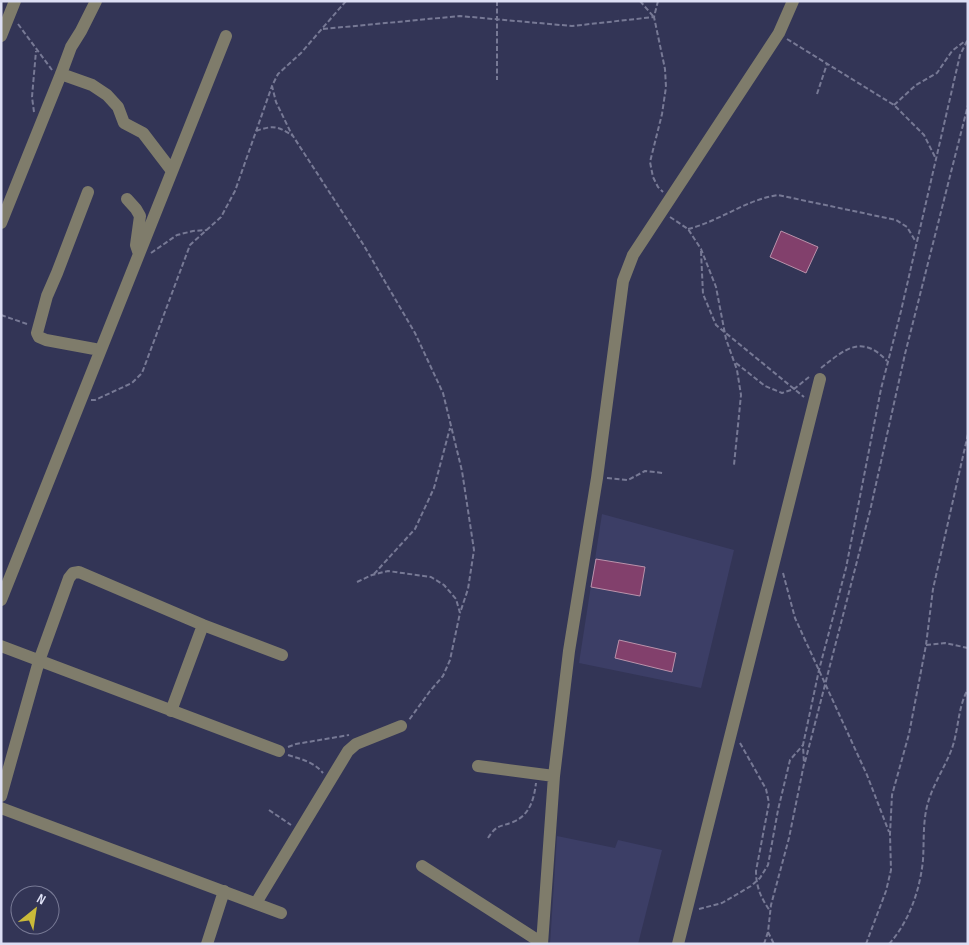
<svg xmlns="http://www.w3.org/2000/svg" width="969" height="945" font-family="'Sofia Sans Condensed',sans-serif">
<rect width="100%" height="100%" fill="#333556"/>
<path fill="#3c3e66" d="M 602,514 L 734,550 L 701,688 L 579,663 Z
M 557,836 L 615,848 L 618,840 L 662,850 L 638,944 L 550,944 Z"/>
<path fill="#82406c" stroke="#ba92ab" d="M 781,231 L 818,247 L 806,273 L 770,257 Z
M 596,559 L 645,567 L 640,596 L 591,587 Z
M 619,640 L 676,653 L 672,672 L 615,658 Z"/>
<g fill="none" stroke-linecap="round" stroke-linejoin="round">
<path stroke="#777995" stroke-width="2" stroke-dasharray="5 2.5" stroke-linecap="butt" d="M 346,1 L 301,53 L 278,74 L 272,86 L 276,102 L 291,133 L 363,244 L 415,333 L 443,393 L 462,471 L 474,550 L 468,589 L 460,613
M 497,1 L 497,80
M 640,1 L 653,16
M 658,1 L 654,17 L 665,69 L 666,87 L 662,114 L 650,162 L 653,177 L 658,187 L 663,192
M 18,24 L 52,70
M 323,29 L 460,16 L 572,26 L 654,17
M 787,39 L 894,105 L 924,135 L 935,157
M 817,94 L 827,64
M 894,105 L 916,85 L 937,73 L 952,51 L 965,41
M 34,112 L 32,97 L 36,51
M 256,131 C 273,125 278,126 293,136
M 670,217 L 688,229 L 701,249 L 716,287 L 726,339 L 737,370 L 741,395 L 734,465
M 688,229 C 720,221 745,200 778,195 L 896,220 L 907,227 L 916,242
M 701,251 L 703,294 L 716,325 L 804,397
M 151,253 L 177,235 L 193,231 L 207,230
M 1,315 L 27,324
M 736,363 L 765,386 L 782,393 L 794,389 L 809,377
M 821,368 C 845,349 862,334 887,361
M 91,400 L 95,400 L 132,383 L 142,373 L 190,245 L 221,217 L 235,191 L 272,86
M 607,478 L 628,480 L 645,471 L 663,473
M 783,573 L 795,618 L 867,775 L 889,832
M 374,574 L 415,529 L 434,488 L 450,428
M 357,582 L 372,575 L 388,571 L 431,577 L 444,585 L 456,599 L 460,613 L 450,660 L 443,676 L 430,691 L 409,720
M 926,645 L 945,643 L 968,648
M 740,743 L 766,789 L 769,803 L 756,871 C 756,887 761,898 770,911
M 288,747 L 296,744 L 349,735
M 288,755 C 301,759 314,762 323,773
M 805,762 L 870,511 L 905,354 L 968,105
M 269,810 L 291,825
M 488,838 C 496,825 500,827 513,822 C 530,815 534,799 536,783
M 699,909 L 722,903 L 751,886 L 760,878 L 768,865 L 778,810 L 790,760 L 803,745
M 768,932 L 774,944
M 764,944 L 768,932 L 771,905 L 789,838 L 804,764 L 803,745 L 819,670 L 846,568 L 881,389 L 901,311 L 960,55 L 968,39
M 866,944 L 886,891 L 891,870 L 890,834 L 892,795 L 909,734 L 926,645 L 933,589 L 968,434
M 889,944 C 909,922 920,890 923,860 C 924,844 923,827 926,811 C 930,789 943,771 951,751 C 959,731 957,709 968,689"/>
<path stroke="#7f7c6b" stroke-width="12" d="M 1,36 L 15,1
M 61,74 L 92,85 L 107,95 L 118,107 L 124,123 L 143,133 L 172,171
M 88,192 L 57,273 L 47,296 L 37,333 L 39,337 L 46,340 L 100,350
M 127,199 L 136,209 L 140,216 L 136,245 L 139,254
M 1,223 L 61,74 L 71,47 L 81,31 L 96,1
M 1,600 L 226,36
M 1,646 L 279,751
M 171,711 L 203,625
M 478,766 L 554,776
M 1,796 L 39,661 L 69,578 L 73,573 L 79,572 L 203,625 L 282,655
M 1,808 L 281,913
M 422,866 L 542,943
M 256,903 L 348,751 L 356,744 L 401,726
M 207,944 L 224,891
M 542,944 L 554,776 L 569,651 L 597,478 L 623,281 L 633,255 L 779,33 L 793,1
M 678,944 L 820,379"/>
</g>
<rect width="969" height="945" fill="none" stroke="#dddff4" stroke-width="5"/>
<g transform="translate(35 910) rotate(30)"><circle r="24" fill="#333556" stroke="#777995"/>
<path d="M0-4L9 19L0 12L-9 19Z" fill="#cbba39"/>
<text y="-8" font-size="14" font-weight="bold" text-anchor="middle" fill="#dddff4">N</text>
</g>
</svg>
